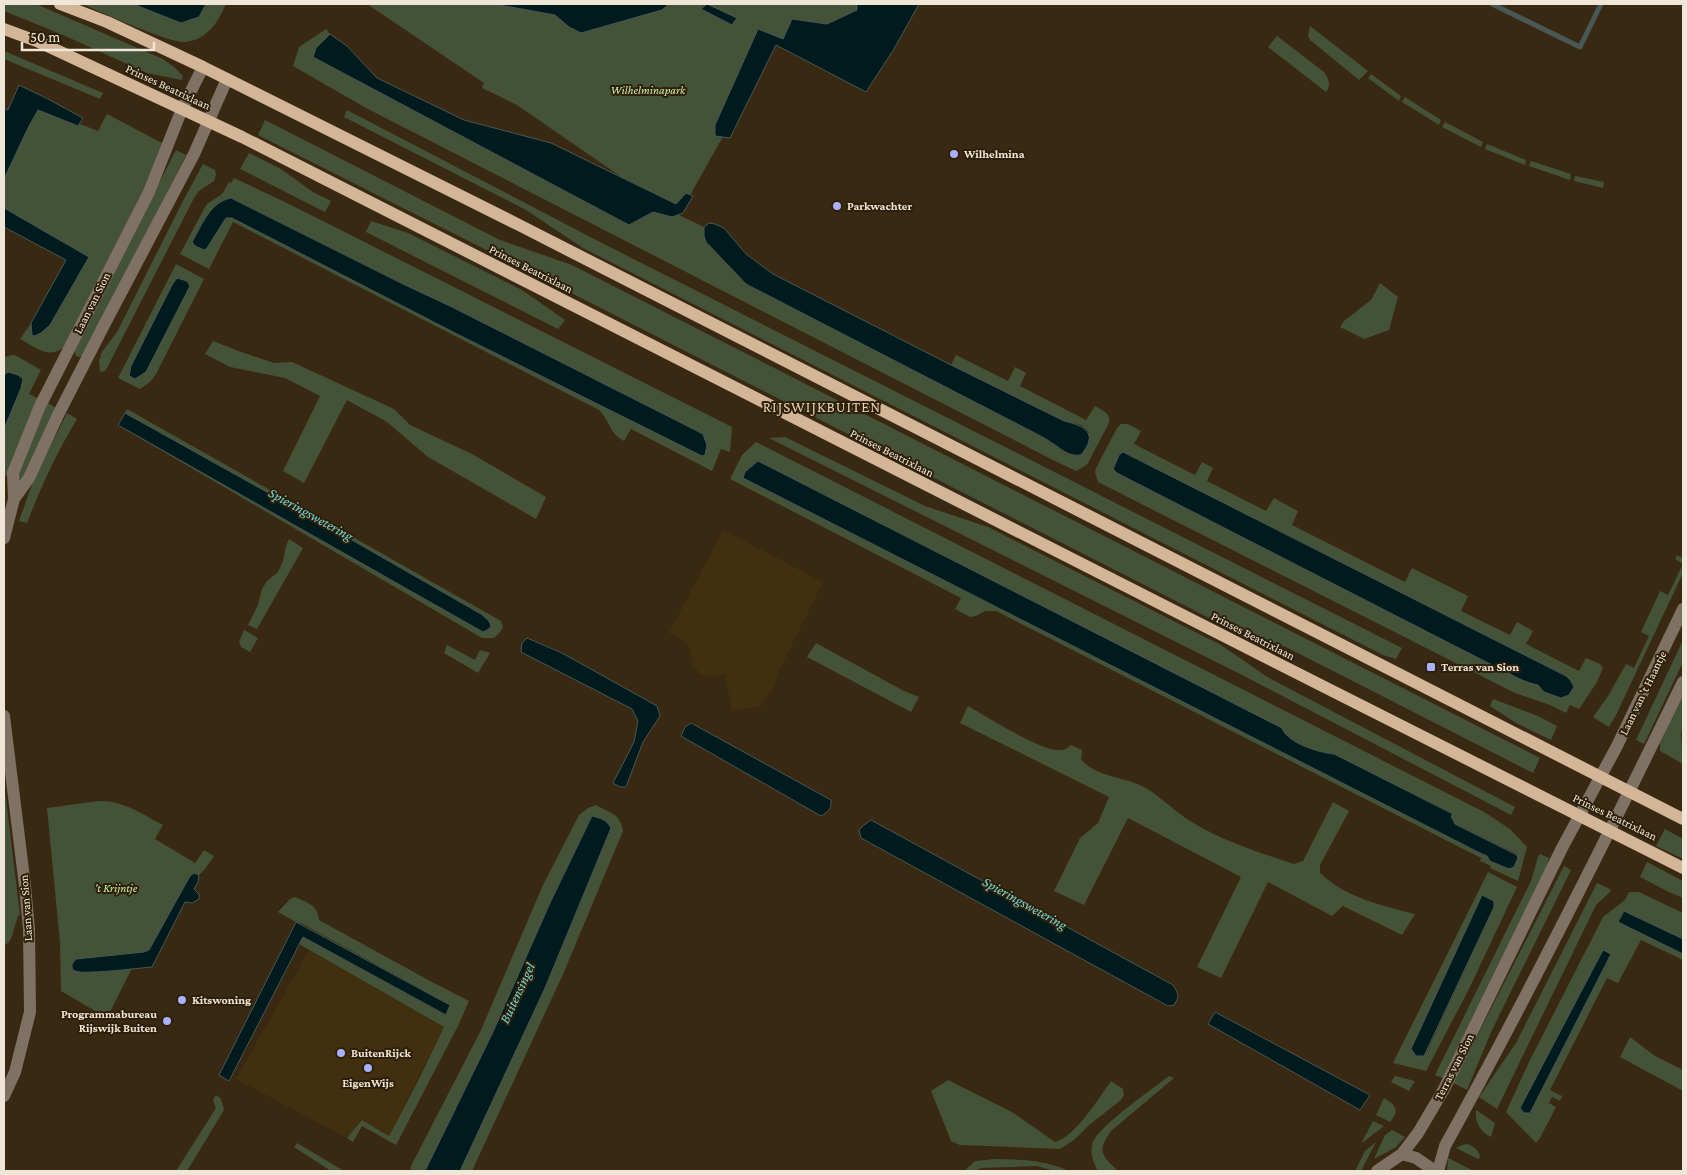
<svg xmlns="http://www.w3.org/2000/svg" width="1687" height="1175" font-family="'Crimson Pro',serif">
<rect width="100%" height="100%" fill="#392912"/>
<path fill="#422f10" d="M 723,530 L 823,582 L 778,673 L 773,689 L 761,706 L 732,711 L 725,674 L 709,677 L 699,673 L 692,663 L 688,643 L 669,633 Z
M 309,950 L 444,1027 L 389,1136 L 362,1120 L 347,1138 L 236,1079 Z"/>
<path fill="#445238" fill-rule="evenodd" d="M 4,4 L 36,4 L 163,59 L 174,67 L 183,76 L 182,80 L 147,73 L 63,35 L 4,11 Z
M 82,4 L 133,4 L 181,23 L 199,17 L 206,4 L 226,4 C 218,22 208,39 186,42 C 170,44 101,12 82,4 Z
M 367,4 L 907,4 L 891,31 L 777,40 L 679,215 L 704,227 L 704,236 L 746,284 L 1029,430 L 1051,442 L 1063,451 L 1077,456 L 1089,432 L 1081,425 L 1064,421 L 951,365 L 956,355 L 1008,381 L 1015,367 L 1026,373 L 1020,386 L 1086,420 L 1095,406 C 1103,411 1111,413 1109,423 L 1088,463 L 1085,466 L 1076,471 L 1053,460 L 366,108 L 293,66 L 299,47 L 326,29 L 330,34 L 316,48 L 313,57 L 629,225 L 654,212 L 672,216 L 678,216 L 517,105 L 482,88 L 484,83 Z
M 1310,26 L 1368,71 L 1359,80 L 1310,40 L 1308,36 Z
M 1277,36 L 1324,72 C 1329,79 1331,85 1326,92 L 1268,47 Z
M 4,51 L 103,93 L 100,99 L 4,59 Z
M 1371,74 L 1401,96 L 1399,101 L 1368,78 Z
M 1405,97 L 1441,120 L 1439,125 L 1402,102 Z
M 38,110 L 78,126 L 80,124 L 98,131 L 107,114 L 162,143 L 158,161 L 66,345 C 50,361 37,348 20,339 L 31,323 L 32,334 L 34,335 L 89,257 L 4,208 L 4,179 L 28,128 Z
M 347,110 L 598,241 L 1402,648 L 1396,659 L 1383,655 L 583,248 L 526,210 L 344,117 Z
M 265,120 L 500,240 L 572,265 L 1540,758 L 1533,773 L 1286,647 L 1215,621 L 536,275 L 258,135 Z
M 1445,122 L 1483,142 L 1481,147 L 1442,127 Z
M 1487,144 L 1526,160 L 1525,165 L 1485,149 Z
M 176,150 L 186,155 L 85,354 L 79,357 L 76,356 L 74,349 Z
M 249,153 L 281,169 L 313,192 L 331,201 L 325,212 L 240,169 Z
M 1531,161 L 1571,174 L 1570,180 L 1529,166 Z
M 203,164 L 215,170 L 216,175 L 214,181 L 199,191 L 194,198 L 107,368 L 105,371 L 100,372 L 99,361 L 102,352 L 117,332 L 184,199 Z
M 1575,176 L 1604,182 L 1603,188 L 1574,181 Z
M 234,178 L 285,202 L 732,427 L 730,452 L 721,449 L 712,471 L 631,429 L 624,441 C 610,434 609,420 599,410 L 233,222 L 209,269 L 180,254 L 204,209 L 207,204 L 222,194 L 229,182 L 231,183 ZM 231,198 L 405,285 L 452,307 L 703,434 L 232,218 L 227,218 L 222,223 Z
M 371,221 L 408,233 L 522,290 L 565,320 L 558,329 L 366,232 Z
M 176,264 L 204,279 L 156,374 L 150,382 L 140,389 L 118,378 ZM 177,278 L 130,376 L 131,366 L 172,285 Z
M 1380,283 L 1398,297 L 1389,330 L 1364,339 L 1340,327 L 1344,321 L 1371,300 Z
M 213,341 L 241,352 L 274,363 L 292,362 L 394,409 L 410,425 L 472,454 L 546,497 L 536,519 L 428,457 L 387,422 L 347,400 L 304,483 L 283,471 L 320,396 L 285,378 L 230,367 L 205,354 Z
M 12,355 L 15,355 L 41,370 L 29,394 L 39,399 L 8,474 L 4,478 L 4,429 L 21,388 L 8,372 L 4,375 L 4,357 Z
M 48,403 L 58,409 L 23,480 L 19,481 L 17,476 Z
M 127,409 L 501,621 L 503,627 L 500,632 L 494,638 L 482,638 L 118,425 L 483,632 L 489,629 L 491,625 L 488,620 L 481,614 L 317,520 L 125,413 Z
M 67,413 L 77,419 C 57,452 41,487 27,523 L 19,521 L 34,479 Z
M 1121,424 L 1128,424 L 1141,431 L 1134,444 L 1195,475 L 1202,462 L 1213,468 L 1207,481 L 1266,511 L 1274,498 L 1298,511 L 1292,525 L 1405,582 L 1412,568 L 1468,596 L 1461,611 L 1510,635 L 1517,622 L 1533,631 L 1526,644 L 1579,671 L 1586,658 L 1600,664 L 1603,668 L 1597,682 L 1579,709 L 1570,705 L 1566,713 L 1550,705 L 1515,693 L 1098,482 L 1095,472 L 1096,468 L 1117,428 ZM 1128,455 L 1566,676 L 1571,681 L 1569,695 L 1561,698 L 1541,689 L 1538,685 L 1506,672 L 1501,668 L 1496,667 L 1117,473 L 1113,469 Z
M 785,437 L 925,506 L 988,527 L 1221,645 L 1269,678 L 1515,807 L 1511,815 L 1244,676 L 769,438 Z
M 756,442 L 1484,812 L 1510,829 L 1527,847 L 1518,881 L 1490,868 L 1491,866 L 1480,861 L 1481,858 L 996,611 L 985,611 L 976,616 L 970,617 L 955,609 L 961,598 L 730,479 L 742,455 ZM 758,461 L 1281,728 C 1287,743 1319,753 1334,754 L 1452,814 L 1451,816 L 1455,824 L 1517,854 L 1509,869 L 1490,861 L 1487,856 L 743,478 C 744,471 752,466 758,461 Z
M 289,539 L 303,548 L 257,629 L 248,625 L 258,605 L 262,589 L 267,581 L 278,572 L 283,561 L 286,546 Z
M 1677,555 L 1683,558 L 1683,573 L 1616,715 L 1609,727 L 1593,717 L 1608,696 L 1626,664 L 1634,668 L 1649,636 L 1641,632 L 1660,591 L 1668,595 L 1683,564 L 1675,559 Z
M 244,630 L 258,638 L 250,652 L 241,647 L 239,642 Z
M 1683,640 L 1683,662 L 1644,744 L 1636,740 Z
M 816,643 L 904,691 L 919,697 L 911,712 L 807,657 Z
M 447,645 L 475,660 L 480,650 L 490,653 L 478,673 L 444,653 Z
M 1683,693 L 1683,728 L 1681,733 L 1683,764 L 1660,751 L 1660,743 Z
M 1493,699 L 1538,716 L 1557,726 L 1551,740 L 1516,723 L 1490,706 Z
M 968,706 C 987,717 1038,749 1057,750 C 1063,751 1067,749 1071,745 L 1082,750 L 1081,759 C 1094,776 1122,777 1140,785 C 1157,793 1172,809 1187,819 C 1219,840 1258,852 1294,864 L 1303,861 L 1333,802 L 1349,811 L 1320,865 L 1320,873 C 1345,897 1382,906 1415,914 L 1402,935 L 1343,906 L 1332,916 L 1268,882 L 1221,978 L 1197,967 L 1241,877 L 1128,818 L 1084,905 L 1054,891 L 1080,838 L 1098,823 L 1109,797 L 960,723 Z
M 4,782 L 20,915 L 18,916 L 12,936 L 9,942 L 4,946 Z
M 98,801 C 122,800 142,814 163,825 L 155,839 L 195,863 L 204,850 L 214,856 L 205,869 L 199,875 L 197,874 L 150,964 L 73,969 C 83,976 119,969 132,968 L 107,1018 L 61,991 L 60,943 L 47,808 Z
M 596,805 C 610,813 620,813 623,831 L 564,972 L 472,1171 L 460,1171 L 545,988 L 611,828 C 607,820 600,817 591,817 L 550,903 L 493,1032 L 425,1171 L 410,1171 L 411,1166 L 481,1030 L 543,885 L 579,815 L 588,808 Z
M 1665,829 L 1683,839 L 1683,859 L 1656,846 Z
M 1540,854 L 1549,858 L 1545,876 L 1445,1079 L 1435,1075 L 1531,881 L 1538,857 Z
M 1647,862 L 1683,881 L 1683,898 L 1669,892 L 1640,877 Z
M 1564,866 L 1571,870 L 1492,1030 L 1467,1090 L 1453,1083 Z
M 1488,872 L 1517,887 L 1469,989 L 1426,1071 L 1393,1063 ZM 1482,896 L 1494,901 L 1494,907 L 1425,1056 Z
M 1597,883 L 1610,889 L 1611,891 L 1596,905 L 1497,1109 L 1479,1097 L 1516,1043 Z
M 1629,892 L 1639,892 L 1683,913 L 1683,939 L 1624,911 L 1618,921 L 1683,954 L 1683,960 L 1641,940 L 1618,983 L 1607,978 L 1550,1090 L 1562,1096 L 1560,1101 L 1552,1097 L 1549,1103 L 1556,1107 L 1540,1138 L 1536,1143 L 1506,1112 L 1529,1062 L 1603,917 L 1625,900 ZM 1611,954 L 1530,1113 L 1524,1113 Z
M 295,897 C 308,903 318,905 319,920 L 432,982 L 469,1001 L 458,1026 L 396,1145 L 362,1126 L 353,1142 L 347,1138 L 362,1120 L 389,1136 L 417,1083 L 444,1027 L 299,944 L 303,937 L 445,1015 L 450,1005 L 301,923 L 296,922 L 278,912 L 290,899 Z
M 1630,1037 L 1655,1056 L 1683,1070 L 1683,1091 L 1620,1057 Z
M 1169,1076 L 1174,1078 L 1111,1131 C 1097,1151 1101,1155 1118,1171 L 1098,1171 C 1094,1165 1090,1153 1092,1145 C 1094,1129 1154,1088 1169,1076 Z
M 1395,1076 L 1415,1081 L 1409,1091 L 1391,1082 Z
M 948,1080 L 1012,1112 L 1055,1142 C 1076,1136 1098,1099 1111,1081 L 1123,1089 L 1124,1095 L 1121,1100 L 1088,1126 L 1074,1140 L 1060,1149 L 960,1145 L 951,1141 L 931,1091 Z
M 216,1095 L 221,1099 L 224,1110 L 187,1171 L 176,1171 L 216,1108 L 213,1100 Z
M 1384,1098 C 1396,1105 1400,1110 1390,1122 L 1376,1115 Z
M 1476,1110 L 1495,1123 L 1491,1137 C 1480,1131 1475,1123 1476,1110 Z
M 1373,1121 L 1384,1126 L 1362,1143 L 1363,1140 Z
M 1392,1130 L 1405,1137 L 1396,1147 L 1374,1159 L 1385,1135 Z
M 1376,1142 L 1361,1171 L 1355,1171 L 1365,1151 Z
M 297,1143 L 344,1171 L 331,1171 L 294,1147 Z
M 1468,1144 C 1474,1147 1479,1150 1480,1157 L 1478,1159 L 1456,1148 L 1462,1145 Z
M 1448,1158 L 1474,1171 L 1447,1171 Z
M 995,1159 C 1023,1160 1042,1159 1069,1171 L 1055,1171 L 1037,1166 L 981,1168 L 974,1171 L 964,1171 L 975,1161 Z"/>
<path fill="#001b1d" stroke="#485855" d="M 133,4 L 206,4 L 199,17 L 181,23 Z
M 494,4 L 669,4 L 662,10 L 581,33 L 569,27 L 555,15 Z
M 707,4 L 737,18 L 732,25 L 701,9 Z
M 857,4 L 919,4 L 894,49 L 866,92 L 776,45 L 730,138 L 715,136 L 715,125 L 758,29 L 783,39 L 792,19 L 827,24 L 857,10 Z
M 330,34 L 347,46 L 377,78 L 464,120 L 551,143 L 676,204 L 686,193 L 693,196 L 683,213 L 672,217 L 653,212 L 629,225 L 313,57 L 316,48 Z
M 19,85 L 46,98 L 83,118 L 78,126 L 38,110 L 28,128 L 4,179 L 4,108 L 8,110 Z
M 231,198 L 405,285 L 452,307 L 703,434 L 707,445 L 705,455 L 702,456 L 459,335 L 232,218 L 226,218 L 207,248 L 204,250 L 195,246 L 192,242 C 202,225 210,202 231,198 Z
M 4,208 L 89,257 L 50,325 L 41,333 L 34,336 L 32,335 L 31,323 L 66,260 L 4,227 Z
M 709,223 L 715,224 L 724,228 L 746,254 L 773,274 L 951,365 L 1064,421 C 1085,426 1099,433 1081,455 C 1068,457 1062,449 1052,443 C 1045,438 1037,434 1029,430 L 746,284 L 706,242 L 704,236 L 704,227 Z
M 177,278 L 187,281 L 190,286 L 146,372 L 135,379 L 129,376 L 131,366 L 172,285 Z
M 8,372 L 18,375 L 23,379 L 21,388 L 4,429 L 4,375 Z
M 125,413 L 317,520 L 481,614 L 488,620 L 491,625 L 489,629 L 483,632 L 118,425 Z
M 1123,452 L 1566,676 L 1571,681 L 1574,687 L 1569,695 L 1561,698 L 1544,692 L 1538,685 C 1528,683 1516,678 1507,672 C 1502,670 1502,668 1496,667 L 1117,473 L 1113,469 L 1119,455 Z
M 758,461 L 1282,728 C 1287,743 1320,753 1334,754 L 1453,814 L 1451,816 L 1455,824 L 1517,855 L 1518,858 L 1514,867 L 1509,869 L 1490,861 L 1487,856 L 1480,853 L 743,478 L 745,472 Z
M 527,638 L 562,653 L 657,706 L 660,716 L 643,742 L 626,787 L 620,787 L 613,783 L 634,742 L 638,721 L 632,709 L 521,652 L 522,643 Z
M 691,723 L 831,800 C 832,809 828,812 821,816 L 681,736 L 685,727 Z
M 592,816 C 600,818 607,820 611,828 L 545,988 L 460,1171 L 425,1171 L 493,1032 L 550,903 Z
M 871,820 L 1173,985 C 1178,993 1180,996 1174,1005 L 1168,1006 L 861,838 L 859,830 L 864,825 Z
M 194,873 L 199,875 L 198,882 L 194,889 L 199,894 L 199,899 L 192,903 L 185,902 L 152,967 C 139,968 83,975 75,971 C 72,969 72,967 72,964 L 76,959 L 144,952 L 149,950 L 190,876 Z
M 1482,895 L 1494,901 L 1494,907 L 1424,1056 L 1416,1056 L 1411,1049 Z
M 1624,911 L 1683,939 L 1683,954 L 1618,922 Z
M 296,922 L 450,1005 L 446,1015 L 303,937 L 229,1081 L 219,1075 Z
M 1603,950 L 1611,954 L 1530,1113 L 1524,1113 L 1520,1108 Z
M 1215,1012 L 1370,1095 L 1360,1110 L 1208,1024 Z"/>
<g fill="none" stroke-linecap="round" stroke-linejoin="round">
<path stroke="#485855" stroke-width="5" d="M 1492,4 L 1580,47 L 1601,4"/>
<path stroke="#7f7163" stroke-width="12" d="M 14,499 L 29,478 L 58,415 L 103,327 L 194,154 L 227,79
M 4,538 L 14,499 L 13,473 L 40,406 L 149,192 L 182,109 L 203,67
M 4,716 L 25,886 L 29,929 L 30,1012 L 15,1072 L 4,1096
M 1402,1154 L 1416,1158 L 1435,1171
M 1377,1171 L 1402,1154 L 1418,1133 L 1444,1089 L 1562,848 L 1617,746 L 1683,609
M 1438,1171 L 1445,1146 C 1529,994 1607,838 1683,682"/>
<path stroke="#d3b698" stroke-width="12" d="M 60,4 L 107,22 L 203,67 L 519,225 L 1683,819
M 4,29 L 39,42 L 242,137 L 1273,661 L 1683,868"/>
</g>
<g fill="#aab0fc" stroke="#2e2008" stroke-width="2">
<circle cx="954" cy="154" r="5"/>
<circle cx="837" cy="206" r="5"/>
<rect x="1426" y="662" width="10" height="10" rx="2.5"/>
<circle cx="182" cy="1000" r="5"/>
<circle cx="167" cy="1021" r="5"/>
<circle cx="341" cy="1053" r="5"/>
<circle cx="368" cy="1068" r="5"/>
</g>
<g text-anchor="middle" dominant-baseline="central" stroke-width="4" stroke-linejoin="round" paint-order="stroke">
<g font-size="12" fill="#f0e6d8" stroke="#2e2008">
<text transform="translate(168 87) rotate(25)">Prinses Beatrixlaan</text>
<text transform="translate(531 269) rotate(27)">Prinses Beatrixlaan</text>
<text transform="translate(92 303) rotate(-63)">Laan van Sion</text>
<text transform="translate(892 453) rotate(27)">Prinses Beatrixlaan</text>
<text transform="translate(1253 636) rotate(27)">Prinses Beatrixlaan</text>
<text transform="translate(1643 693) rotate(-64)">Laan van 't Haantje</text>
<text transform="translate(1615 817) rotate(26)">Prinses Beatrixlaan</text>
<text transform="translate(26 908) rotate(-94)">Laan van Sion</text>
<text transform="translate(1454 1067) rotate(-63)">Terras van Sion</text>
</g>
<g font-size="12" font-style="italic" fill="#caedad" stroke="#2e2008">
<text x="648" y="90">Wilhelminapark</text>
<text x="116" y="888">'t Krijntje</text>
</g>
<g font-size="12" font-weight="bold" fill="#f0e6d8" stroke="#2e2008" text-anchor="start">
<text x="964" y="154">Wilhelmina</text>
<text x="847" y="206">Parkwachter</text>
<text x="1441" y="667">Terras van Sion</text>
<text x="192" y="1000">Kitswoning</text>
<text x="157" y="1014" text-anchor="end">Programmabureau<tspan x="157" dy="14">Rijswijk Buiten</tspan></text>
<text x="351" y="1053">BuitenRijck</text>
<text x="368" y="1083" text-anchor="middle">EigenWijs</text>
</g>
<g font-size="14" font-style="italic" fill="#76d7db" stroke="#2e2008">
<text transform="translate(311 514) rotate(29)">Spieringswetering</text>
<text transform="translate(1025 903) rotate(29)">Spieringswetering</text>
<text transform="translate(517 993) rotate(-65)">Buitensingel</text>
</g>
<g font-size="15" letter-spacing="1" fill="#e5d1b6" stroke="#2e2008">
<text x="822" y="407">RIJSWIJKBUITEN</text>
</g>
</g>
<rect width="1687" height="1175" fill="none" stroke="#f0e6d8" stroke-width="10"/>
<path d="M22 42v8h132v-8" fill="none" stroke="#f0e6d8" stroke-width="2.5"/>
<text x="30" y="42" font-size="15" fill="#f0e6d8" stroke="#2e2008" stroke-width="4" paint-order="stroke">50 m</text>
</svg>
